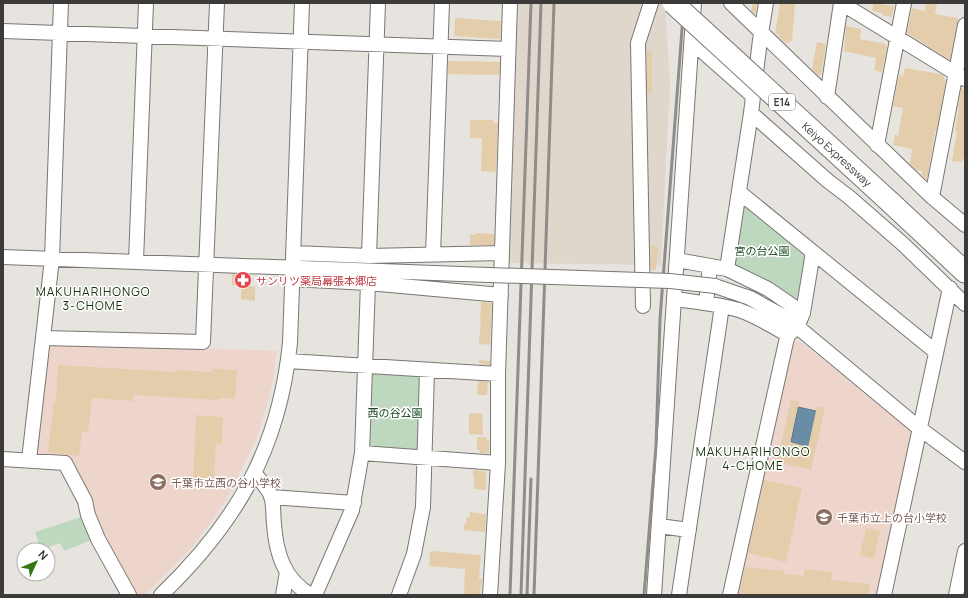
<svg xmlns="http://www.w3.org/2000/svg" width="968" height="598" font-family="Manrope,'Noto Sans JP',sans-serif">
<rect width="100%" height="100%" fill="#e7e4df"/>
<path fill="#dfd7cc" d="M 516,3 L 665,3 L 670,83 L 661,265 L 507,263 Z"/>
<path fill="#eed5cc" d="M 796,341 L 804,344 L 910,431 L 913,440 L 879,595 L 735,595 L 789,344 Z
M 53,342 L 277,351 L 273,380 L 266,408 L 257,438 L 226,501 L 192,548 L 145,595 L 134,595 L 101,534 L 69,460 L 40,458 L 35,453 L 47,346 Z"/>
<path fill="#bed7bf" d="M 748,204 L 805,251 L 807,259 L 801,300 L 795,303 L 736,268 L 733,261 L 741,207 Z
M 374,371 L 418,374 L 423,379 L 421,447 L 416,452 L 372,450 L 366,444 L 369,376 Z
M 84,516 L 94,539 L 64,551 L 60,543 L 41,550 L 35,532 Z"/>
<path fill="#688da4" stroke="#5b7484" d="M 798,407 L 816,411 L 808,447 L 791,442 Z"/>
<path fill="#e4cdaa" d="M 753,3 L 757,3 L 755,15 L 751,11 Z
M 780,3 L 795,3 L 792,41 L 790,41 L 789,43 L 784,42 L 779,37 L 779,34 L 775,34 Z
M 874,3 L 894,6 L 892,17 L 882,15 L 882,13 L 872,11 Z
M 926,3 L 937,3 L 935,14 L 958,18 L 950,60 L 907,33 L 912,8 L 925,11 Z
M 455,18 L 501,21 L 500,39 L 454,36 Z
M 846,26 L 861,29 L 860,39 L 886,44 L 885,46 L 887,46 L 882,72 L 874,70 L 876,58 L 844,51 Z
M 817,42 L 826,44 L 821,75 L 818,75 L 812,69 Z
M 647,50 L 652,50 L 652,94 L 647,94 Z
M 448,61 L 500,62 L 499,75 L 448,74 Z
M 905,68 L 941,74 L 944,76 L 944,80 L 946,81 L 936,132 L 935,131 L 927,180 L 922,175 L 922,171 L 916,170 L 910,164 L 912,149 L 893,145 L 895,135 L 898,136 L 903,108 L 893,106 L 899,75 L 903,76 Z
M 961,88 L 965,89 L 965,159 L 962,159 L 962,162 L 952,161 L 957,131 L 955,131 L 959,107 L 958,107 Z
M 470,120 L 494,120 L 493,123 L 498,123 L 496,172 L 481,171 L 482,138 L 470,138 Z
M 475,233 L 494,234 L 494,245 L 470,245 L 470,234 L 475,235 Z
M 651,246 L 658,246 L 656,270 L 651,270 Z
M 232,274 L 251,275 L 250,286 L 255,287 L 255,301 L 241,299 L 241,286 L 232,285 Z
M 481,302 L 492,303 L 490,345 L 479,344 L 481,321 L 480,321 Z
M 479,360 L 490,361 L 490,365 L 479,364 Z
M 58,365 L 176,372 L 176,370 L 213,372 L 213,369 L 237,370 L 235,399 L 219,398 L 218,400 L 133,395 L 133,401 L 92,398 L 88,432 L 82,431 L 79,456 L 48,452 L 54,401 L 56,401 Z
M 478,381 L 488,382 L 487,395 L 477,395 Z
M 791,400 L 799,402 L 790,442 L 808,447 L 817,406 L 825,408 L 811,470 L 777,462 Z
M 469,413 L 483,414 L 482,425 L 483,425 L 483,435 L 469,434 Z
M 196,415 L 223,417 L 222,445 L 216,444 L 214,481 L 193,480 Z
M 477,437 L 487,437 L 486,440 L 489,440 L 489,453 L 480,453 L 480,450 L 477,450 Z
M 473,470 L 486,471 L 486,490 L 474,489 L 474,476 L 473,476 Z
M 764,480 L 802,488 L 786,562 L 748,553 Z
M 470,512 L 486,514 L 485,532 L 464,530 L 464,524 L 466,524 L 467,517 L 470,517 Z
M 866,528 L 880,531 L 874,559 L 860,555 Z
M 433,551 L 481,555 L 479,578 L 482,579 L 480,595 L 464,595 L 465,569 L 429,566 L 430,552 Z
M 745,567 L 784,571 L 783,574 L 804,576 L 804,569 L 832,572 L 831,580 L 870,584 L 869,595 L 739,595 Z"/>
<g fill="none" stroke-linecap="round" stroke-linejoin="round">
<g stroke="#797772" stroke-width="16">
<path id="minor" d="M 731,3 L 932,197 L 965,225
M 841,3 L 965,79
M 3,31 L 508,49
M 692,42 L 753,96
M 827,97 L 841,3
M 751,113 L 828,181 L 849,197 L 904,245 L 965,304
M 877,145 L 904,3
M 739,192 L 936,352
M 932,197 L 965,25
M 293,253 L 369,256 L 502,253
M 433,255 L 442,3
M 369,256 L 378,3
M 3,257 L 461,274
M 677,260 L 727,269 L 768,289 L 803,313
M 136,261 L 146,3
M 727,269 L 751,113 L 760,40 L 766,3
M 292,279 L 368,283 L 501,295
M 715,286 L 750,298 L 788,319 L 919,428 L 965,462
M 675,299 C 696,302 718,304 739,310 C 756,316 773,326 788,335
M 706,303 L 710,266
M 643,306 L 638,43 L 651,3
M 44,338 L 203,342 L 217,3
M 288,361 L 498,374
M 362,453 L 498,463
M 3,459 L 65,463 L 85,501 L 88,515 L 98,539 L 129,595
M 29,460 L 52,259 L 61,3
M 255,474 C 261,481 268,488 271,496 C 274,504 273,516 274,524 C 276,553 284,580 311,595
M 271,497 L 354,503
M 659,526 L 689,530
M 161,595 C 237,522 279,449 290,343 L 302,3
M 283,595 L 287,572
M 315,595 L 352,510 L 362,453 L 368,283
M 399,595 L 414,554 L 423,507 L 427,370
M 490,595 L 498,463 L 498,374 L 510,3
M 654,595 L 694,3
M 679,595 L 722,306
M 730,595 L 786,342 L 788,335 L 797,327 L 803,313 L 813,252
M 884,595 L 950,288
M 956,595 L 965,551"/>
</g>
<g stroke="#797772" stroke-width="23">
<path id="highway" d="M 890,202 L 965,272"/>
</g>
<use href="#minor" stroke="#fff" stroke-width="14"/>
<use href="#highway" stroke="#fff" stroke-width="21"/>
<path stroke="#8f8d8a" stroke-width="3" d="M 510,595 L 531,3
M 521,595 L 541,3
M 527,595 L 531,479
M 534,595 L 554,3
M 644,595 L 656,446 L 660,319 L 684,3"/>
<g stroke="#797772" stroke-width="16" stroke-linecap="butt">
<path id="minor-bridge" d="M 461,274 L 670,281 L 715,286"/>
</g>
<g stroke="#797772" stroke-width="23" stroke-linecap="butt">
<g id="highway-bridge">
<path id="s1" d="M 673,3 L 890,202"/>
</g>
</g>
<use href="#minor-bridge" stroke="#fff" stroke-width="14"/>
<use href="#highway-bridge" stroke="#fff" stroke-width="21"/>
</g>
<defs>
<g id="pharmacy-disc" transform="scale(0.9)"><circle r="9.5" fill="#e0444e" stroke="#fff"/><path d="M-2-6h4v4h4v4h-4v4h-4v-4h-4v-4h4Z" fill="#fff"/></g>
<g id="school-disc" transform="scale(0.9)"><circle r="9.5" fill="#8d6e63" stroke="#fff"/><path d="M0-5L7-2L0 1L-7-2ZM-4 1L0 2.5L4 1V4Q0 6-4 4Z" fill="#fff"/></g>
</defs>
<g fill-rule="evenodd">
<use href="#pharmacy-disc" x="243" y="280"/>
<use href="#school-disc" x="158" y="482"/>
<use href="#school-disc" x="824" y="517"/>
</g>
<g text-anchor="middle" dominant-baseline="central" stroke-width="3" stroke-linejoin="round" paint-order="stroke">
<rect fill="#fff" stroke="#767674" stroke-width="1" x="769" y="94" width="26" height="16" rx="3"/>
<g font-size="10" font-weight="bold" fill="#3c3b39">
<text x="782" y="102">E14</text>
</g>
<g font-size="11" fill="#3c3b39" stroke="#fff">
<text stroke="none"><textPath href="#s1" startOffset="223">Keiyo Expressway</textPath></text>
</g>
<g font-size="11" fill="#18461e" stroke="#fff">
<text x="762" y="250">宮の台公園</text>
<text x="395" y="412">西の谷公園</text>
</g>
<g font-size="11" fill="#be3a42" stroke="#fff" text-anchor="start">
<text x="256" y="280">サンリツ薬局幕張本郷店</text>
</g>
<g font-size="11" fill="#785e54" stroke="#fff" text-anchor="start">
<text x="171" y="482">千葉市立西の谷小学校</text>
<text x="837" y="517">千葉市立上の台小学校</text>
</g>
<g font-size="12" letter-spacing="1" fill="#143306" stroke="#fff">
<text x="93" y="291">MAKUHARIHONGO<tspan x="93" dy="14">3-CHOME</tspan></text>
<text x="753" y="451">MAKUHARIHONGO<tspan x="753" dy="14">4-CHOME</tspan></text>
</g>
</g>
<rect width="968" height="598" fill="none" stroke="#3c3b39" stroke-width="8"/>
<g transform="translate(36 562) rotate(46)"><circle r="19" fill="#ffffff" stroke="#b1b1b0"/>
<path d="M0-3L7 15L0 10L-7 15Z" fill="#367613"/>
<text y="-6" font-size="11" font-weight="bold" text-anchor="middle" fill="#3c3b39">N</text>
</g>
</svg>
